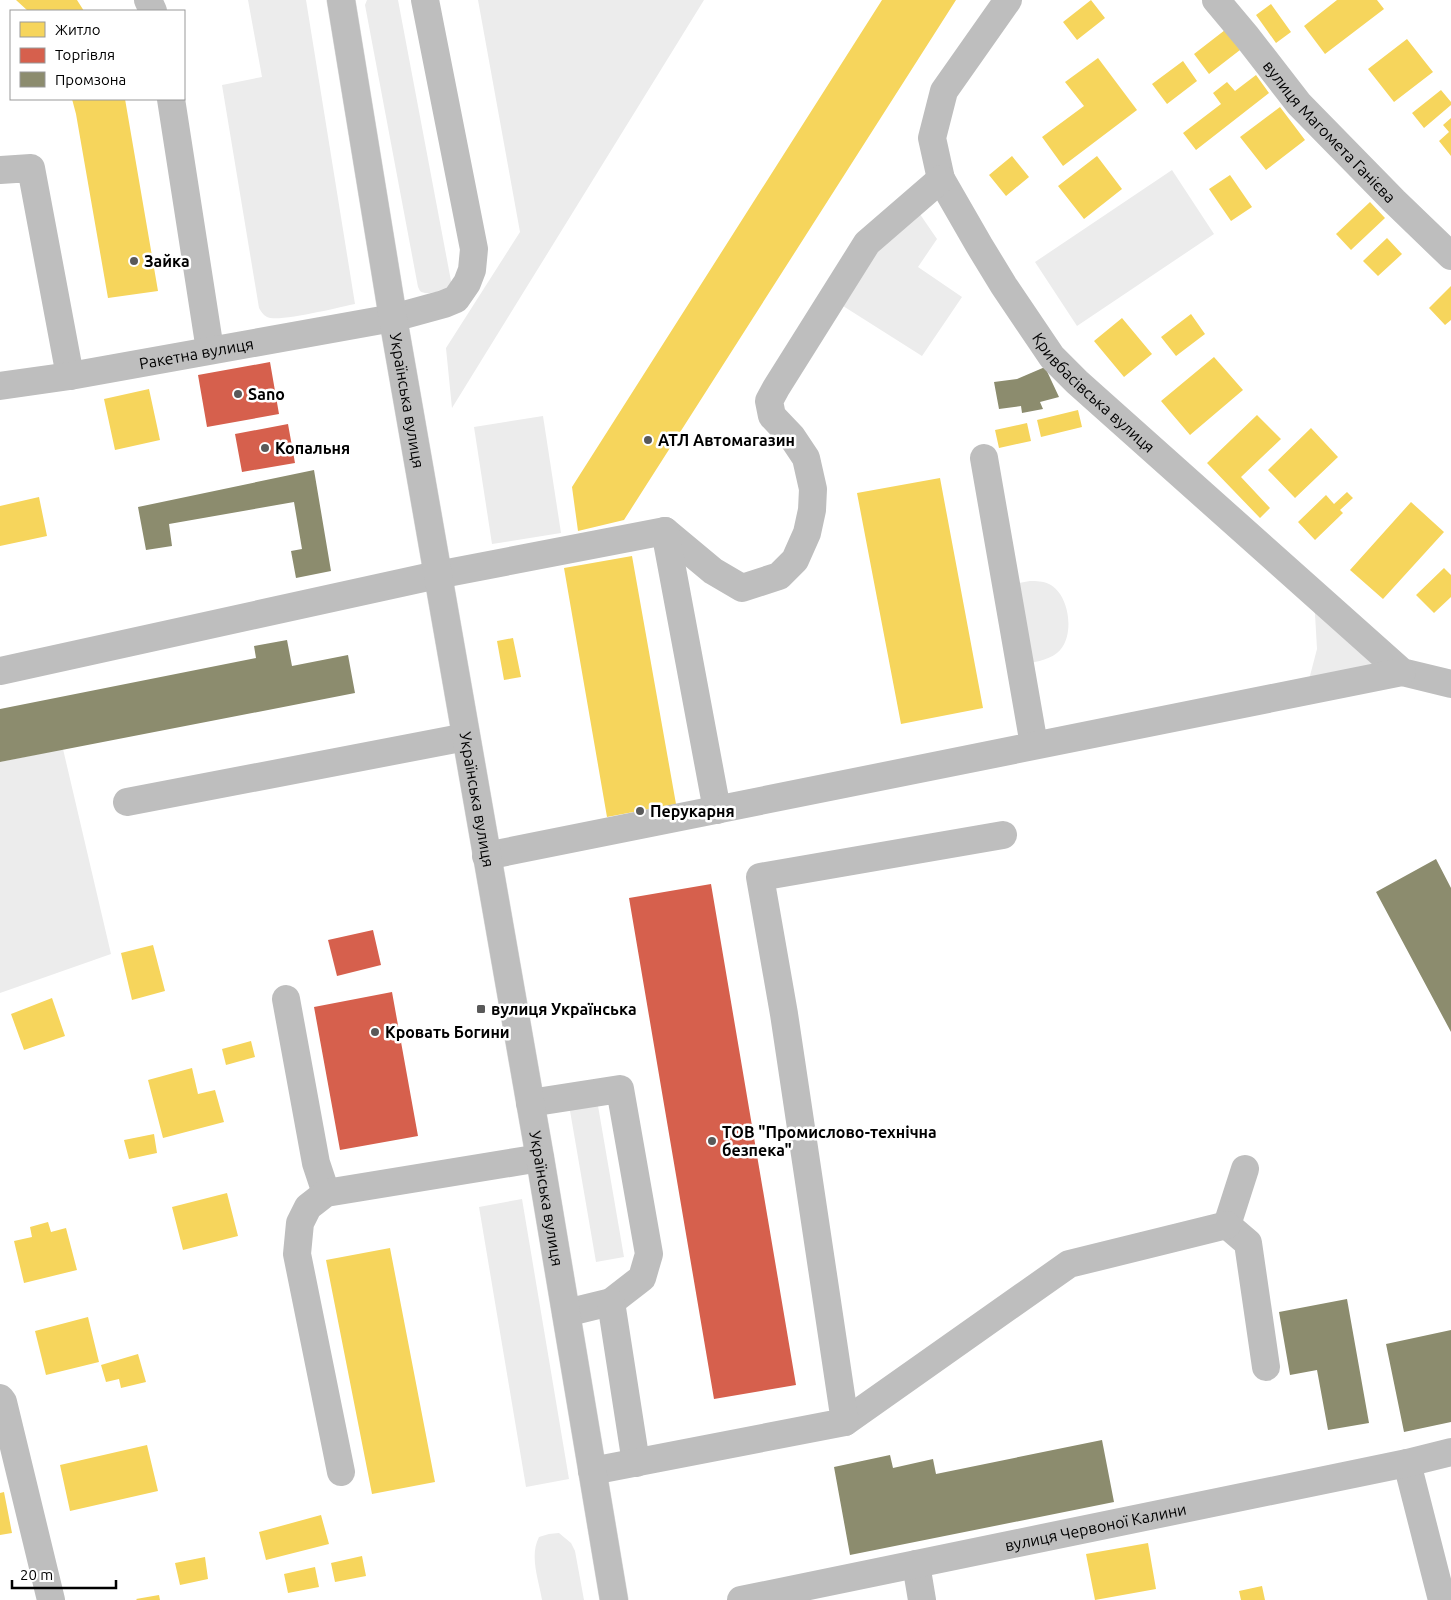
<svg xmlns="http://www.w3.org/2000/svg" width="1451" height="1600" font-family="Ubuntu,sans-serif">
<rect width="100%" height="100%" fill="#fff"/>
<path fill="#ececec" d="M 248,0 L 306,0 L 355,304 C 340,307 277,323 267,317 C 263,315 261,311 259,308 L 222,85 L 262,77 Z
M 367,0 L 398,0 L 451,281 L 451,286 C 447,290 431,294 425,293 C 420,292 420,291 418,287 L 365,5 Z
M 478,0 L 704,0 L 452,408 L 446,348 L 520,232 Z
M 1172,170 L 1214,234 L 1077,326 L 1035,262 Z
M 913,204 L 937,239 L 918,267 L 962,297 L 922,356 L 832,299 Z
M 543,416 L 561,533 L 492,544 L 474,427 Z
M 1030,581 C 1036,581 1043,581 1049,584 C 1070,594 1076,638 1057,653 C 1047,661 1033,662 1020,665 L 1007,585 Z
M 1309,588 L 1402,672 L 1306,691 L 1317,649 L 1315,614 Z
M 63,749 L 111,954 L 0,993 L 0,762 Z
M 597,1100 L 624,1257 L 596,1262 L 569,1105 Z
M 522,1199 L 569,1479 L 526,1487 L 479,1207 Z
M 559,1533 L 571,1543 L 575,1551 L 584,1600 L 542,1600 C 539,1581 529,1556 539,1537 L 549,1534 Z"/>
<path fill="#f6d55c" d="M 16,0 L 77,0 L 84,11 L 28,11 Z
M 882,0 L 956,0 L 624,520 L 578,531 L 572,487 Z
M 1091,0 L 1105,18 L 1077,40 L 1063,22 Z
M 1337,0 L 1377,0 L 1384,9 L 1325,54 L 1304,26 Z
M 1271,4 L 1291,32 L 1276,43 L 1256,15 Z
M 1225,30 L 1240,50 L 1209,74 L 1194,54 Z
M 1407,39 L 1433,72 L 1394,102 L 1368,69 Z
M 1098,58 L 1137,110 L 1063,166 L 1042,137 L 1084,106 L 1065,82 Z
M 1183,61 L 1197,81 L 1167,104 L 1152,84 Z
M 1256,75 L 1269,93 L 1196,150 L 1183,133 L 1221,104 L 1213,93 L 1227,82 L 1235,91 Z
M 1441,90 L 1451,102 L 1451,105 L 1424,128 L 1412,113 Z
M 72,99 L 125,99 L 158,291 L 108,298 L 76,114 Z
M 1280,107 L 1305,140 L 1266,170 L 1240,137 Z
M 1451,118 L 1451,156 L 1439,141 L 1449,132 L 1443,125 Z
M 1012,156 L 1029,177 L 1006,196 L 989,175 Z
M 1097,156 L 1122,189 L 1084,219 L 1058,186 Z
M 1230,175 L 1252,207 L 1231,221 L 1209,189 Z
M 1370,202 L 1385,218 L 1351,250 L 1336,234 Z
M 1387,238 L 1402,254 L 1378,276 L 1363,261 Z
M 1451,286 L 1451,320 L 1445,325 L 1429,308 Z
M 1191,314 L 1205,334 L 1176,356 L 1161,337 Z
M 1122,318 L 1152,354 L 1124,377 L 1094,341 Z
M 1214,357 L 1243,390 L 1190,435 L 1161,401 Z
M 149,389 L 160,440 L 115,450 L 104,399 Z
M 1078,410 L 1082,427 L 1041,437 L 1037,420 Z
M 1257,415 L 1281,439 L 1241,477 L 1270,508 L 1260,518 L 1207,463 Z
M 1027,423 L 1031,441 L 999,448 L 995,430 Z
M 1311,428 L 1338,457 L 1295,498 L 1268,470 Z
M 940,478 L 983,708 L 901,724 L 857,493 Z
M 1347,492 L 1353,498 L 1340,510 L 1343,513 L 1315,540 L 1298,522 L 1326,495 L 1334,504 Z
M 39,497 L 47,536 L 0,546 L 0,506 Z
M 1411,502 L 1444,532 L 1383,599 L 1350,570 Z
M 632,556 L 676,804 L 607,817 L 564,568 Z
M 1444,568 L 1451,575 L 1451,597 L 1434,613 L 1416,595 Z
M 513,638 L 521,677 L 504,680 L 497,641 Z
M 153,945 L 165,991 L 132,1000 L 121,953 Z
M 52,998 L 65,1036 L 24,1050 L 11,1014 Z
M 251,1041 L 255,1057 L 226,1065 L 222,1049 Z
M 192,1068 L 198,1094 L 215,1090 L 224,1122 L 163,1138 L 148,1080 Z
M 154,1134 L 157,1153 L 129,1159 L 124,1140 Z
M 227,1193 L 238,1236 L 183,1250 L 172,1207 Z
M 48,1222 L 51,1232 L 66,1228 L 77,1270 L 24,1283 L 14,1241 L 32,1237 L 30,1227 Z
M 390,1248 L 435,1482 L 372,1494 L 326,1260 Z
M 88,1317 L 99,1362 L 46,1375 L 35,1331 Z
M 138,1354 L 146,1382 L 121,1388 L 119,1379 L 106,1382 L 101,1365 Z
M 147,1445 L 158,1491 L 70,1511 L 60,1465 Z
M 4,1492 L 12,1533 L 0,1535 L 0,1493 Z
M 321,1515 L 329,1544 L 266,1560 L 259,1532 Z
M 1148,1543 L 1156,1589 L 1095,1600 L 1086,1554 Z
M 362,1556 L 366,1576 L 335,1582 L 331,1563 Z
M 205,1557 L 208,1579 L 180,1585 L 175,1563 Z
M 315,1567 L 319,1587 L 288,1593 L 284,1574 Z
M 1262,1586 L 1265,1600 L 1241,1600 L 1239,1591 Z
M 159,1595 L 160,1600 L 137,1600 L 136,1599 Z"/>
<path fill="#d6604d" d="M 270,362 L 279,414 L 207,427 L 198,375 Z
M 288,424 L 295,463 L 242,472 L 235,434 Z
M 711,884 L 796,1385 L 714,1399 L 629,898 Z
M 373,930 L 381,965 L 337,976 L 328,940 Z
M 392,992 L 418,1136 L 340,1150 L 314,1007 Z"/>
<path fill="#8c8c6e" d="M 1045,367 L 1059,397 L 1040,402 L 1043,409 L 1022,413 L 1021,406 L 999,409 L 994,382 L 1017,379 Z
M 314,470 L 331,571 L 296,578 L 291,551 L 302,549 L 294,502 L 169,524 L 172,546 L 146,550 L 138,507 Z
M 287,640 L 292,666 L 348,655 L 355,693 L 0,762 L 0,709 L 256,658 L 254,646 Z
M 1436,859 L 1451,888 L 1451,1032 L 1376,892 Z
M 1347,1299 L 1369,1423 L 1328,1430 L 1317,1370 L 1290,1375 L 1279,1312 Z
M 1451,1330 L 1451,1422 L 1404,1432 L 1386,1344 Z
M 1102,1440 L 1114,1502 L 850,1555 L 834,1467 L 890,1455 L 893,1468 L 933,1459 L 936,1474 Z"/>
<g fill="none" stroke-linecap="round" stroke-linejoin="round">
<g stroke="#dbdbdb" stroke-width="29">
<g id="major">
<path id="s5" d="M 341,0 L 393,318 L 540,1158 L 614,1600"/>
</g>
</g>
<g stroke="#bebebe" stroke-width="28">
<path d="M 148,0 L 153,11"/>
<path id="s1" d="M 1008,0 L 944,91 L 932,138 L 941,179 L 979,245 L 1004,286 L 1052,357 L 1077,382 L 1402,672 L 1451,684"/>
<path id="s2" d="M 1216,0 L 1247,37 L 1299,104 L 1394,201 L 1451,256"/>
<path d="M 171,99 L 210,350"/>
<path d="M 0,170 L 31,168 L 70,376"/>
<path id="s3" d="M 0,386 L 70,376 L 393,318 L 444,304 L 456,299 L 467,283 L 472,270 L 474,249 L 425,0"/>
<path d="M 984,458 L 1034,745"/>
<path d="M 665,531 L 713,571 L 742,588 L 779,576 L 795,560 L 807,533 L 812,510 L 813,489 L 806,458 L 792,437 L 772,416 L 769,401 L 776,388 L 867,243 L 941,179"/>
<path d="M 0,671 L 437,575 L 665,531 L 717,810"/>
<path d="M 127,802 L 466,737"/>
<path d="M 486,856 L 1402,672"/>
<path d="M 286,999 L 316,1163 L 326,1193"/>
<path d="M 530,1103 L 620,1089 L 649,1254 L 642,1278 L 611,1302 L 566,1313"/>
<path d="M 1227,1225 L 1248,1243 L 1266,1367"/>
<path d="M 1227,1225 L 1245,1169"/>
<path d="M 611,1302 L 636,1463"/>
<path d="M 0,1398 L 3,1402 L 51,1600"/>
<path d="M 845,1422 L 1069,1264 L 1227,1225"/>
<path d="M 1407,1463 L 1442,1600"/>
<path d="M 592,1471 L 845,1422 L 784,1014 L 760,877 L 1003,835"/>
<path d="M 341,1472 L 297,1254 L 300,1223 L 308,1207 L 326,1193 L 540,1158"/>
<path d="M 916,1564 L 922,1600"/>
<path id="s4" d="M 741,1600 L 1407,1463 L 1451,1452"/>
</g>
<use href="#major" stroke="#bebebe" stroke-width="28"/>
</g>
<g fill="#595959" stroke="#fff" stroke-width="2">
<circle cx="134" cy="261" r="5"/>
<circle cx="238" cy="394" r="5"/>
<circle cx="648" cy="440" r="5"/>
<circle cx="265" cy="448" r="5"/>
<circle cx="640" cy="811" r="5"/>
<rect x="476" y="1004" width="10" height="10" rx="2.5"/>
<circle cx="375" cy="1032" r="5"/>
<circle cx="712" cy="1141" r="5"/>
</g>
<g text-anchor="middle" dominant-baseline="central" stroke-width="5" stroke-linejoin="round" paint-order="stroke">
<g font-size="16" fill="#000" stroke="#fff">
<text stroke="none"><textPath href="#s2" startOffset="174">вулиця Магомета Ганієва</textPath></text>
<text stroke="none"><textPath href="#s3" startOffset="199">Ракетна вулиця</textPath></text>
<text stroke="none"><textPath href="#s1" startOffset="466">Кривбасівська вулиця</textPath></text>
<text stroke="none"><textPath href="#s5" startOffset="406">Українська вулиця</textPath></text>
<text stroke="none"><textPath href="#s5" startOffset="811">Українська вулиця</textPath></text>
<text stroke="none"><textPath href="#s5" startOffset="1216">Українська вулиця</textPath></text>
<text stroke="none"><textPath href="#s4" startOffset="362">вулиця Червоної Калини</textPath></text>
</g>
<g font-size="16" font-weight="bold" fill="#000" stroke="#fff" text-anchor="start">
<text x="144" y="261">Зайка</text>
<text x="248" y="394">Sano</text>
<text x="658" y="440">АТЛ Автомагазин</text>
<text x="275" y="448">Копальня</text>
<text x="650" y="811">Перукарня</text>
<text x="491" y="1009">вулиця Українська</text>
<text x="385" y="1032">Кровать Богини</text>
<text x="722" y="1132">ТОВ "Промислово-технічна<tspan x="722" dy="18">безпека"</tspan></text>
</g>
</g>
<rect x="10" y="10" width="175" height="90" fill="#ffffff" stroke="#999999"/>
<rect x="20" y="22" width="25" height="15" fill="#f6d55c" stroke="#999999"/>
<text x="55" y="35" font-size="15" fill="#000000">Житло</text>
<rect x="20" y="48" width="25" height="15" fill="#d6604d" stroke="#999999"/>
<text x="55" y="60" font-size="15" fill="#000000">Торгівля</text>
<rect x="20" y="72" width="25" height="15" fill="#8c8c6e" stroke="#999999"/>
<text x="55" y="85" font-size="15" fill="#000000">Промзона</text>
<path d="M12 1580v8h104v-8" fill="none" stroke="#000000" stroke-width="2.5"/>
<text x="20" y="1580" font-size="15" fill="#000000" stroke="#ffffff" stroke-width="4" paint-order="stroke">20 m</text>
</svg>
